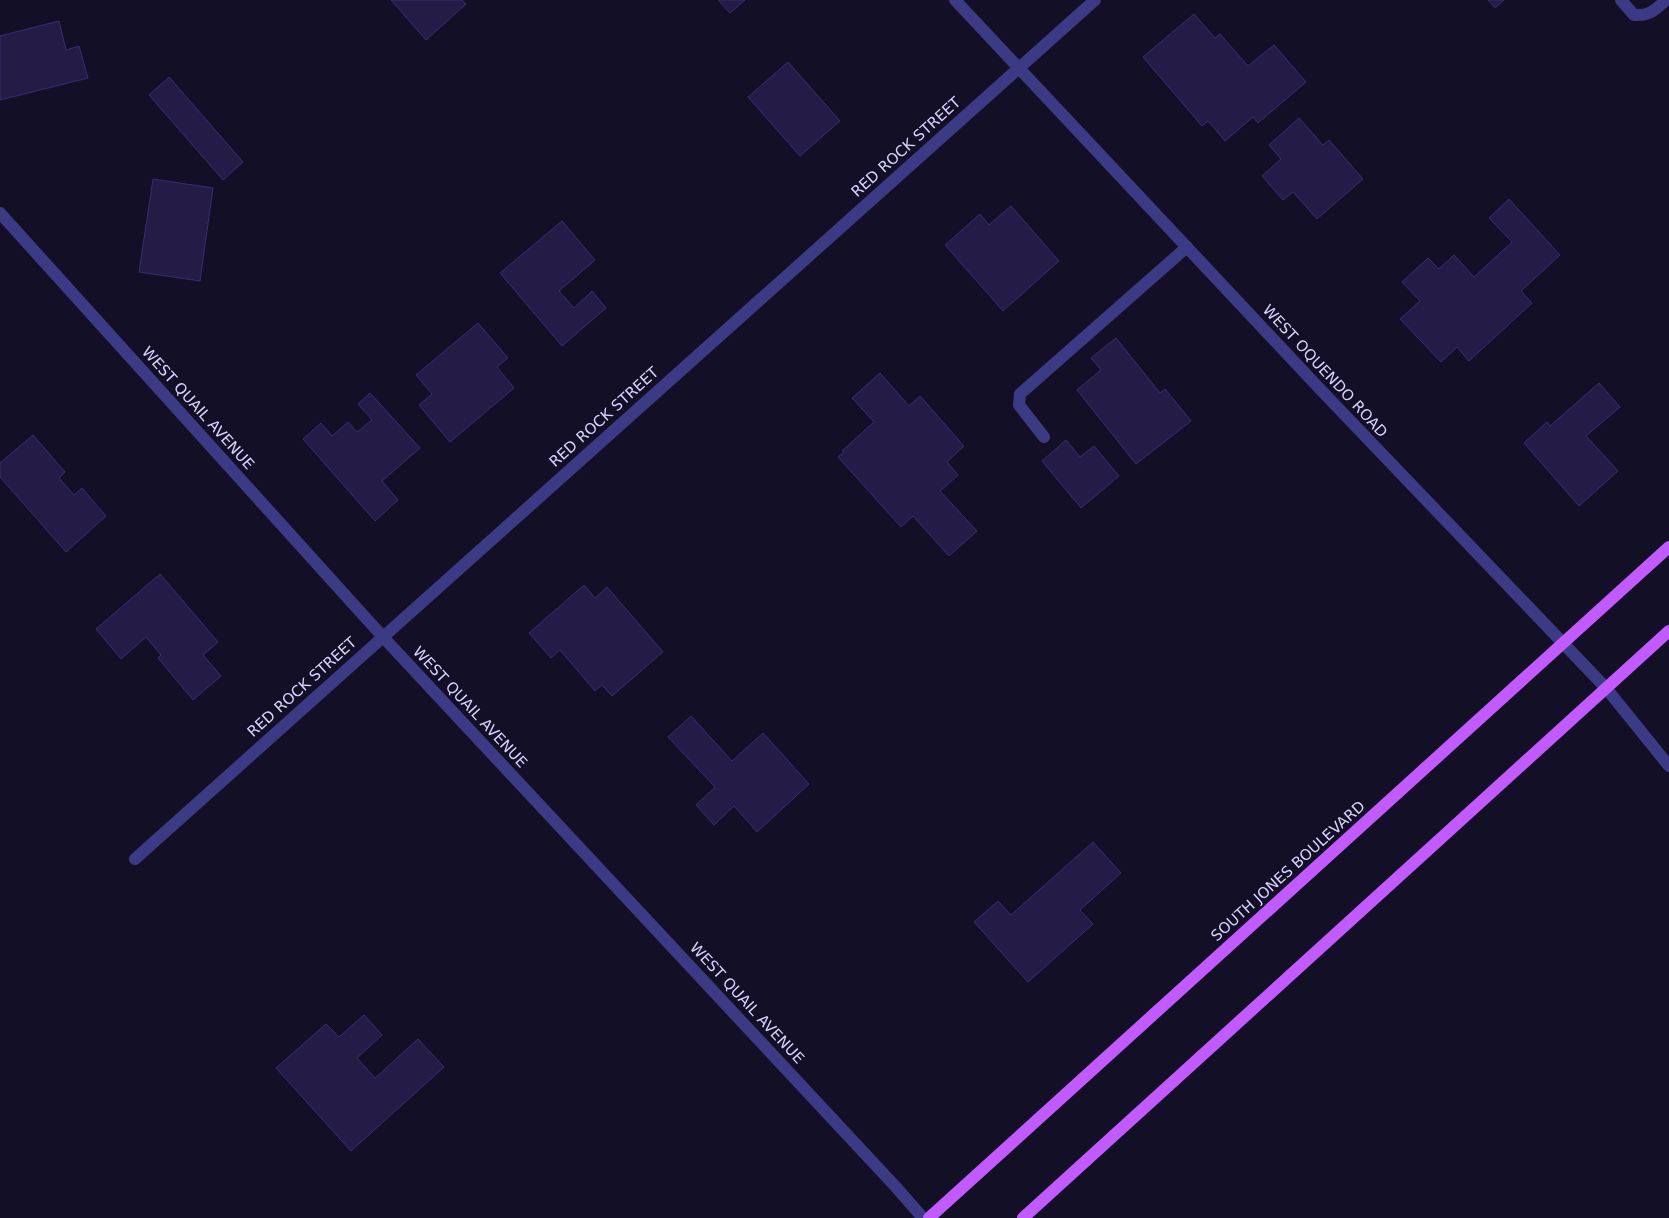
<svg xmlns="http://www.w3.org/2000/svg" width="1669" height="1218" font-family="'DejaVu Sans',sans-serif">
<rect width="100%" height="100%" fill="#130f26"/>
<path fill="#241b47" stroke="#3b2d73" d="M 391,0 L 462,0 L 466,4 L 426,40 Z
M 718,0 L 745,0 L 730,13 Z
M 1488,0 L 1504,0 L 1495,8 Z
M 1194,14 L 1215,38 L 1220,34 L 1248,66 L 1274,45 L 1306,82 L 1258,123 L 1253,117 L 1225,141 L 1208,121 L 1202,126 L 1143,57 Z
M 59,21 L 66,50 L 79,46 L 88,78 L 0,100 L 0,36 Z
M 788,62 L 840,121 L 800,156 L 748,97 Z
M 169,77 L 243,162 L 223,180 L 149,95 Z
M 1299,118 L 1323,145 L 1329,140 L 1363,179 L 1317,219 L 1293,192 L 1283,200 L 1262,176 L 1281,159 L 1269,145 Z
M 153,179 L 213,188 L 200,281 L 139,272 Z
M 1509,199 L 1560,255 L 1521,291 L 1532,303 L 1469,361 L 1457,347 L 1441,362 L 1400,319 L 1420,301 L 1402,282 L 1428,258 L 1439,269 L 1454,255 L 1474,277 L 1512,242 L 1489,218 Z
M 1011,206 L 1059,261 L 1003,311 L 945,245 L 980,214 L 989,225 Z
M 562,221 L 595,260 L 559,291 L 574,308 L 592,291 L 606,308 L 562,346 L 500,273 Z
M 478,323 L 508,358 L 497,367 L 514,388 L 450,442 L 419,405 L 432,394 L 416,375 Z
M 1116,338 L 1160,393 L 1165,389 L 1191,421 L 1136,464 L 1077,390 L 1101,370 L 1091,358 Z
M 880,373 L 909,406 L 920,396 L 964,446 L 947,462 L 958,475 L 940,491 L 977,531 L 949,556 L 913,516 L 901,527 L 838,457 L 844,452 L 842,451 L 874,422 L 852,398 Z
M 1599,383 L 1620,407 L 1586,436 L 1618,471 L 1579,506 L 1524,443 L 1547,422 L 1550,426 Z
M 370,393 L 420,448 L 382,481 L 398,500 L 375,521 L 303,439 L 321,423 L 332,436 L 348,422 L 357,432 L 372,420 L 358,404 Z
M 33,435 L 65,472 L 59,478 L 74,495 L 82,488 L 106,516 L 66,552 L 0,477 L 0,463 Z
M 1066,440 L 1080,457 L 1094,446 L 1119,476 L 1081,508 L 1042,461 Z
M 160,574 L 218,642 L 203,655 L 221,676 L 193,700 L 158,658 L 161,655 L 146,637 L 121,659 L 96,629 Z
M 584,585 L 595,598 L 607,587 L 663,652 L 612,696 L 602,685 L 595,691 L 560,650 L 551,658 L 529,633 Z
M 691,716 L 732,761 L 763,733 L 809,784 L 757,832 L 734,806 L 714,825 L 696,805 L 715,787 L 668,737 Z
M 1093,842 L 1121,873 L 1080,910 L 1093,924 L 1028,982 L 974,922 L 998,901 L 1011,915 Z
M 364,1015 L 382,1035 L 357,1058 L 375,1078 L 418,1039 L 444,1067 L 351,1151 L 276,1068 L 326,1024 L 339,1037 Z"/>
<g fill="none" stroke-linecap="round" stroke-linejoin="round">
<path stroke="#3d3a85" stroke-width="12" d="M 1621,0 L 1634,15 C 1650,16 1655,10 1666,0
M 1044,437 L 1019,405 L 1020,394 L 1187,247"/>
<path stroke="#3d3a85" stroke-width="12" d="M 0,213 L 383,637 L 895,1186 L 923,1218
M 135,859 L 1095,0"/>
<path stroke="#3d3a85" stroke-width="12" d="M 955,0 L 1319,388 L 1606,688 L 1669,766"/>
<path stroke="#c25bff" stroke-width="12" d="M 929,1218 L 1669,547
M 1023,1218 L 1669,631"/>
</g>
<g text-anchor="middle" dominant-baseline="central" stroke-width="4" stroke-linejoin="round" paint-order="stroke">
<g font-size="15" fill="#d9d4ff" stroke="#130f26">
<text transform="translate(906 147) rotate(-42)">RED ROCK STREET</text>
<text transform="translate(1325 371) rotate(47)">WEST OQUENDO ROAD</text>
<text transform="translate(198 408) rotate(48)">WEST QUAIL AVENUE</text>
<text transform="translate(604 417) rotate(-42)">RED ROCK STREET</text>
<text transform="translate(302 687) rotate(-42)">RED ROCK STREET</text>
<text transform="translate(470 707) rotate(47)">WEST QUAIL AVENUE</text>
<text transform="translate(1288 871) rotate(-42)">SOUTH JONES BOULEVARD</text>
<text transform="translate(747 1003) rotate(47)">WEST QUAIL AVENUE</text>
</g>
</g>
</svg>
